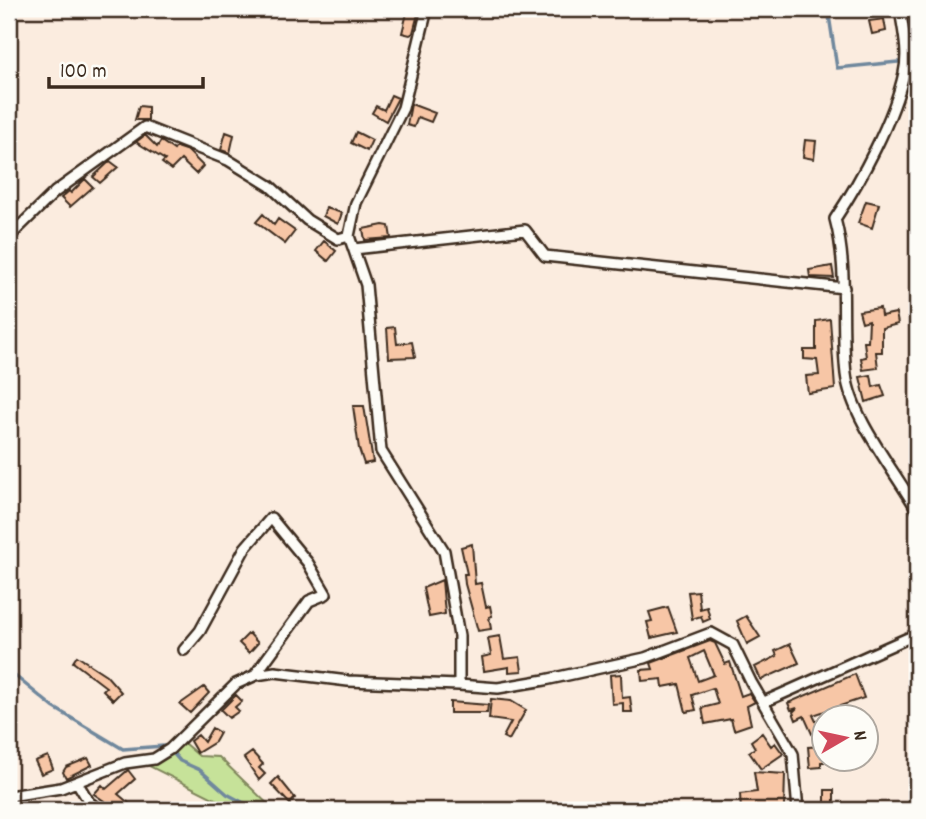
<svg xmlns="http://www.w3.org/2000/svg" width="926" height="819" font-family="Dekko,sans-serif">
<rect width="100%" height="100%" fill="#fbecdf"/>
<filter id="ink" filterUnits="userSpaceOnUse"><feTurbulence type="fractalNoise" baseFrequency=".0143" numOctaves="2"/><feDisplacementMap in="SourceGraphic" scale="14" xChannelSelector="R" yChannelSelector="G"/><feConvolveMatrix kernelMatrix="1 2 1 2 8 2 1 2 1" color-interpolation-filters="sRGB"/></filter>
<g filter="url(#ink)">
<path fill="#c6e299" stroke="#80865c" stroke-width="2" d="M 184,743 L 199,756 L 219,757 L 274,810 L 237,810 L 149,766 Z"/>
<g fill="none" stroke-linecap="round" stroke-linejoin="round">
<path stroke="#70889d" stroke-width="3.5" d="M 828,9 L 837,68 L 898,62
M 912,70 L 917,70
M 9,671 L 53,707 L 123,749 L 164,746
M 173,753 L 180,761 L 200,770 L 227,794 L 257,810"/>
</g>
<path fill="#f7c6a6" stroke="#3b2a1e" stroke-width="2" fill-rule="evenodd" d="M 408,9 L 419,10 L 413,33 L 410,35 L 402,33 Z
M 884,19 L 886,31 L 872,34 L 869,21 Z
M 391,95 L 398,98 L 386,121 L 372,113 L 376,106 L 384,110 Z
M 411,104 L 435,113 L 431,122 L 418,117 L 414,127 L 407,125 Z
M 139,106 L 148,107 L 148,120 L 135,120 Z
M 226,132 L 234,135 L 230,153 L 221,150 Z
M 356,132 L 372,140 L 367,151 L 351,143 Z
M 145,135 L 157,147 L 161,141 L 174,150 L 176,147 L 188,151 L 203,166 L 196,174 L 181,160 L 171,170 L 162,163 L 165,160 L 136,142 Z
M 805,140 L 816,141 L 814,159 L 803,157 Z
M 110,161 L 118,167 L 100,183 L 93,177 Z
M 85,179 L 93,187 L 70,207 L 61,198 L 69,191 L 71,193 Z
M 866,201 L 879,204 L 872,228 L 858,223 Z
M 326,208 L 342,213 L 338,224 L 323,216 Z
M 263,214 L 274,225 L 278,219 L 295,231 L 285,244 L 256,222 Z
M 383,225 L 389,226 L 391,238 L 365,240 L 363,229 Z
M 324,241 L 336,251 L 328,261 L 316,251 Z
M 832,266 L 834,278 L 810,277 L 809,270 Z
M 880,308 L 881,316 L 896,313 L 898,324 L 882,328 L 882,352 L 876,352 L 878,368 L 863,370 L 861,358 L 866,357 L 864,342 L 868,342 L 869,320 L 862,322 L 859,311 Z
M 830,319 L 835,389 L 808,393 L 806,376 L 819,375 L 817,360 L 804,359 L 804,350 L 816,350 L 816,321 Z
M 395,327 L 397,344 L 412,342 L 415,357 L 389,358 L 387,328 Z
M 871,375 L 873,387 L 881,385 L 885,396 L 866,402 L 860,377 Z
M 353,406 L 364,406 L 373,462 L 364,464 L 359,449 Z
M 472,544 L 475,584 L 481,583 L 486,607 L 490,606 L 492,616 L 489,617 L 491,629 L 478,631 L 465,584 L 464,574 L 467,574 L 461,547 Z
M 442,580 L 445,614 L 429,617 L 423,588 Z
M 698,591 L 700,609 L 707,607 L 710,619 L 703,622 L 701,616 L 692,619 L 688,592 Z
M 668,607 L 677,632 L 651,638 L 647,622 L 652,621 L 649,612 Z
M 746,616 L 760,637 L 747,644 L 737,621 Z
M 249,633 L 258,643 L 249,653 L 239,643 Z
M 500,636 L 504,659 L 520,657 L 522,671 L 509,672 L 509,667 L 484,671 L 482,657 L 491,655 L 488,638 Z
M 710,641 L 715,643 L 725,664 L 730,662 L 741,696 L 749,693 L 755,702 L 747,706 L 751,724 L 734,730 L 731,719 L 705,724 L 702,708 L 718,704 L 713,688 L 692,695 L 696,710 L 686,712 L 679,684 L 663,687 L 662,679 L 642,681 L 641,670 L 653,669 L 651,663 ZM 704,651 L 714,675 L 698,681 L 690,658 Z
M 790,644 L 799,663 L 761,680 L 755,667 L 777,656 L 775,651 Z
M 77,656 L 106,675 L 121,692 L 113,700 L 103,690 L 106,687 L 73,662 Z
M 621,674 L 622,698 L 630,697 L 632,712 L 623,712 L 623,703 L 612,704 L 610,675 Z
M 855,674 L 864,698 L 813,715 L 820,730 L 812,734 L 804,716 L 796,720 L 793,712 L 797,708 L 791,710 L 788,703 Z
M 204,687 L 209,693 L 190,713 L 180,704 Z
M 236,695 L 242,701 L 235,707 L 239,711 L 229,718 L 221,710 Z
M 491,699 L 511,701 L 526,710 L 509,740 L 503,737 L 511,722 L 489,719 Z
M 450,702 L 488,705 L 487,713 L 450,713 Z
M 212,728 L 220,733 L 215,742 L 197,753 L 190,741 L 198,735 L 204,742 Z
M 762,733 L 771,746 L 775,743 L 783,754 L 761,769 L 749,752 L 755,748 L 751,741 Z
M 824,746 L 824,762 L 821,762 L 821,767 L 810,768 L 808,747 Z
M 252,752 L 263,764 L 259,768 L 265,774 L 259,780 L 244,758 Z
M 48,756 L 53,769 L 41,774 L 35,761 Z
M 88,758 L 92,765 L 66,778 L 63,772 L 66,767 Z
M 128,770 L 135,779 L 118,794 L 137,810 L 123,810 L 116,805 L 113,807 L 94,794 L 102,785 L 106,789 Z
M 754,772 L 785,774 L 784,808 L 741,810 L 740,794 L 757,792 Z
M 278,777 L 295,798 L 290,804 L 271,784 Z
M 825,790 L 834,790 L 834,810 L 825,810 Z"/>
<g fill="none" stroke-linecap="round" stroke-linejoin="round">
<g stroke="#3b2a1e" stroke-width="14">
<path id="minor" d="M 427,9 L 403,108 L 356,203 L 349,236 L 366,285 L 381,451 L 444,551 L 459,636 L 459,685 L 498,688 L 545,680 L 645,658 L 711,633 L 733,645 L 751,682 L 793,754 L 798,810
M 900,9 C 903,30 909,52 904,73 C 894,119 861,180 835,219 C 849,270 840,322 846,374 C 851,418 895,471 917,510
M 9,237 L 55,192 L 145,127 L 228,160 L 270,186 L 307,220 L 338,239 L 349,236
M 354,249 L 525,230 L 545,256 L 844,288
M 184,650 L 200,631 L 245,548 L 271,518 L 308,563 L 326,594 L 309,601 L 255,675
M 764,702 L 917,634
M 77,782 L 89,802 L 99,810
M 9,796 L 61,788 L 125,763 L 154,759 L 170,749 L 236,684 L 256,675 L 275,672 L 348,681 L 459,685"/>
</g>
<use href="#minor" stroke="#fdfcf7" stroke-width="9"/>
</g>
</g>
<rect width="926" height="819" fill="none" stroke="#fdfcf7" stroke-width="35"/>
<rect x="18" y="18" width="891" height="784" fill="none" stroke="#3b2a1e" stroke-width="2.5" filter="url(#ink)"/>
<g transform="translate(845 738) rotate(81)"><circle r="33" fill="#fdfcf7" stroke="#afa8a0" stroke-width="2"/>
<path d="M0-5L12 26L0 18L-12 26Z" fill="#d1495b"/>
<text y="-10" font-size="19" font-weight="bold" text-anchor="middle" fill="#3b2a1e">N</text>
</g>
<path d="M49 77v10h154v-10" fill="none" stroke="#3b2a1e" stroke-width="3.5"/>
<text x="60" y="77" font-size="21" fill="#3b2a1e" stroke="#fdfcf7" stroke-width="5" paint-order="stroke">100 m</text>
</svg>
